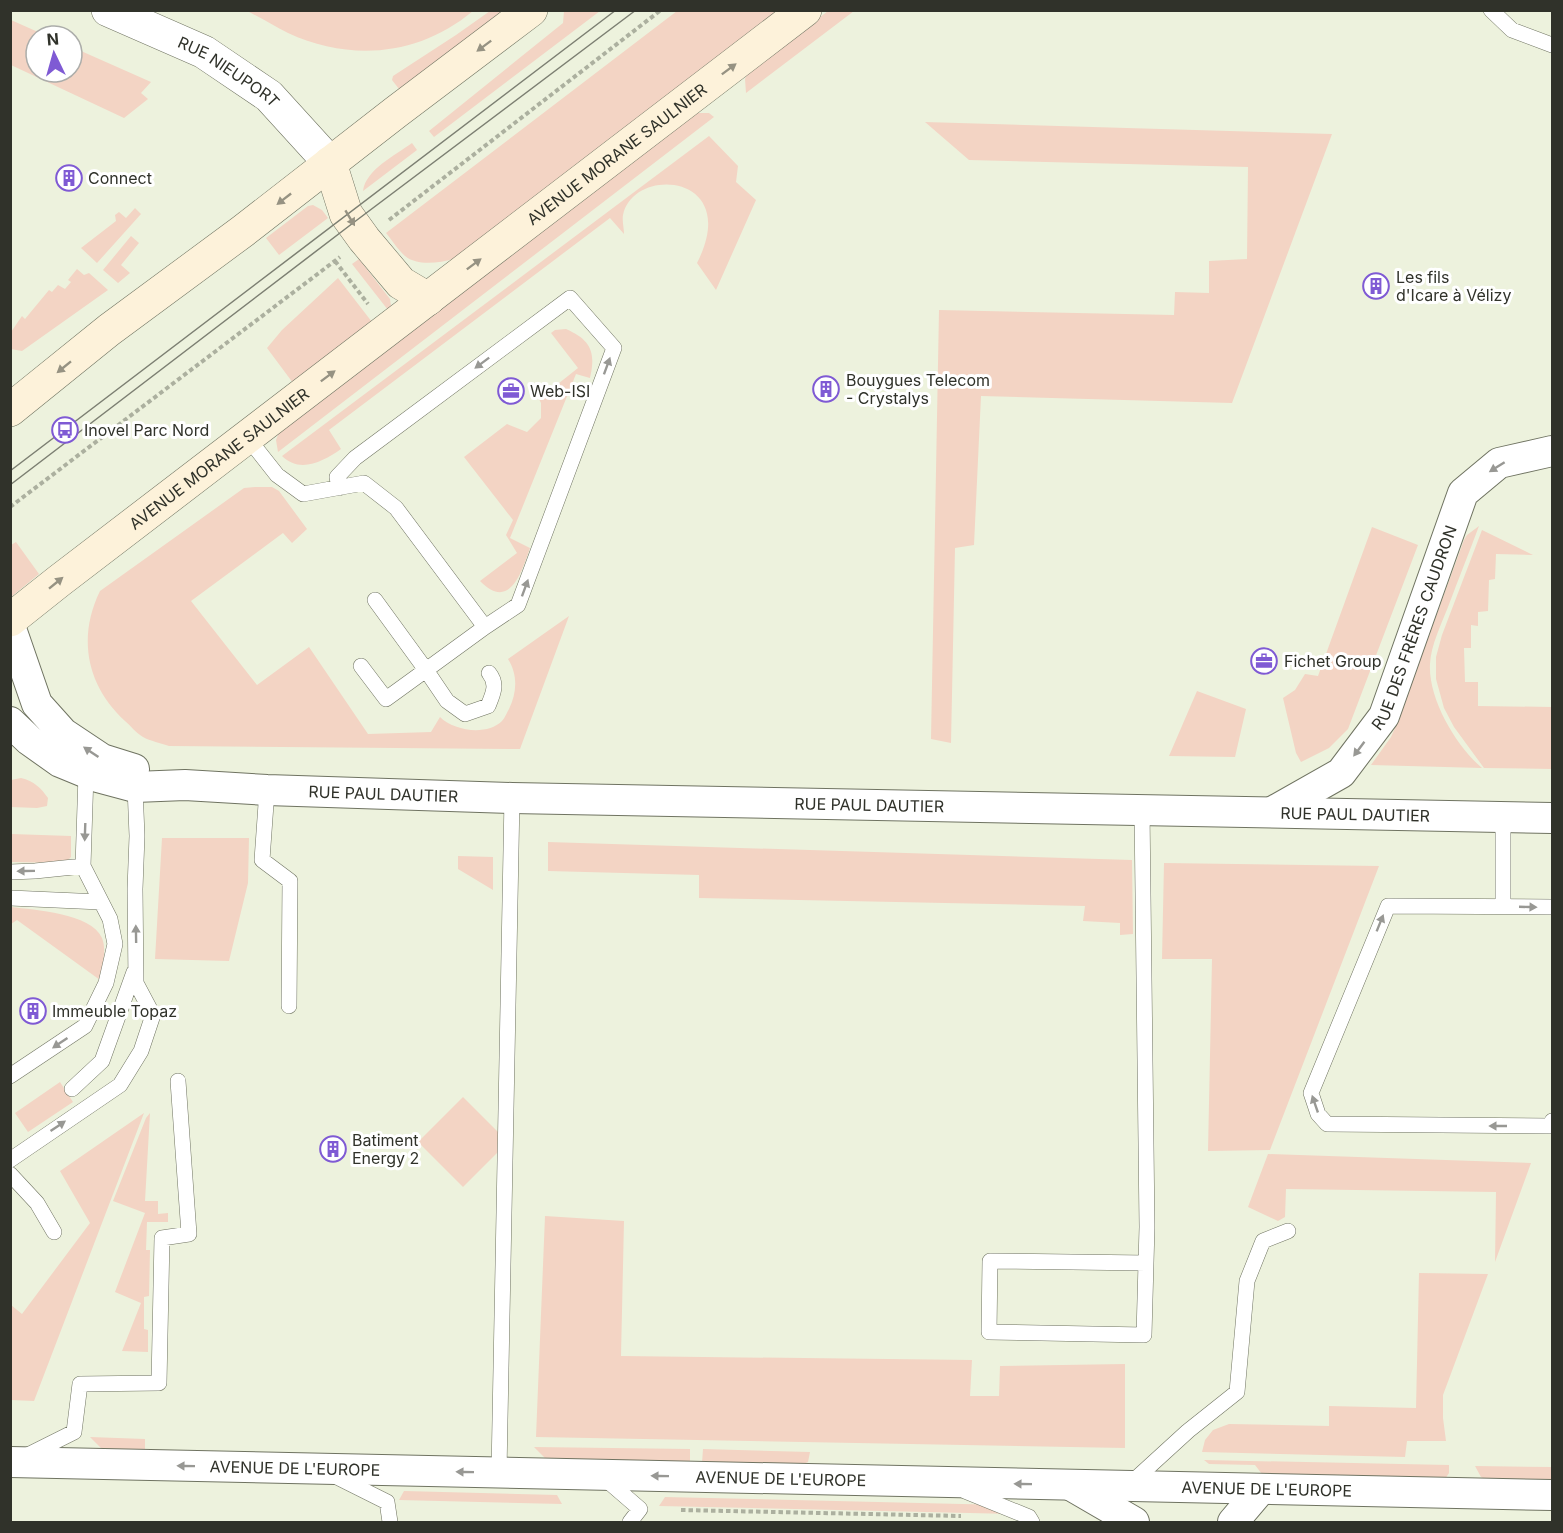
<svg xmlns="http://www.w3.org/2000/svg" width="1563" height="1533" font-family="Inter,sans-serif">
<rect width="100%" height="100%" fill="#edf2dd"/>
<path fill="#f3d4c4" d="M 247,11 L 473,10 L 473,11 C 419,56 351,62 288,33 C 274,26 261,18 247,11 Z
M 490,11 L 508,11 L 399,89 L 392,80 L 393,76 L 456,35 Z
M 564,11 L 600,11 L 434,137 L 429,131 L 563,23 Z
M 677,11 L 780,11 L 453,259 C 439,263 417,266 405,256 C 398,250 392,240 386,233 Z
M 828,11 L 854,11 L 746,93 L 745,79 L 748,72 Z
M 11,20 L 47,36 L 36,36 L 36,72 L 72,72 L 72,47 L 151,82 L 141,93 L 148,99 L 124,118 L 11,65 Z
M 695,113 L 709,113 L 714,117 L 278,452 L 276,440 L 279,432 Z
M 925,122 L 1332,134 L 1232,403 L 981,396 L 974,545 L 955,548 L 951,743 L 931,739 L 939,310 L 1174,315 L 1175,292 L 1209,293 L 1209,261 L 1247,259 L 1248,167 L 969,160 Z
M 709,136 L 738,166 L 736,182 L 756,200 L 716,290 L 697,263 C 743,173 633,165 623,215 C 622,221 624,228 624,234 L 610,218 L 329,430 L 341,449 C 324,461 300,474 282,456 Z
M 412,143 L 417,150 L 363,191 C 366,169 396,155 412,143 Z
M 313,205 L 322,210 L 328,218 L 279,255 L 266,238 L 308,206 Z
M 135,208 L 141,214 L 97,263 L 81,248 L 116,221 L 115,215 L 119,212 L 126,218 Z
M 131,236 L 139,243 L 121,265 L 130,273 L 118,283 L 103,270 Z
M 359,259 L 390,299 L 391,306 L 388,310 L 352,264 Z
M 77,269 L 84,275 L 89,273 L 108,290 L 22,351 L 11,349 L 11,332 L 22,316 L 25,319 L 49,290 L 52,292 L 58,285 L 65,289 L 71,282 L 68,280 Z
M 338,278 L 372,322 L 293,383 L 267,348 L 282,330 Z
M 566,329 C 591,340 596,352 590,378 L 576,374 L 510,538 L 530,548 C 522,571 510,612 480,581 L 517,553 L 506,535 L 513,520 L 464,457 L 507,424 L 527,432 L 541,418 L 541,403 L 539,399 L 578,368 L 551,333 L 555,330 Z
M 255,487 L 272,487 L 279,491 L 307,529 L 292,543 L 283,533 L 191,601 L 257,685 L 309,647 L 368,734 L 431,732 L 440,717 C 454,731 487,736 502,721 C 505,718 507,712 509,709 C 517,692 518,675 508,659 L 569,616 L 520,749 L 169,746 C 161,743 150,741 143,737 C 136,733 131,726 125,721 C 87,686 77,638 100,591 L 244,488 Z
M 1479,526 C 1469,553 1458,580 1448,607 C 1441,625 1431,645 1430,664 C 1428,699 1456,746 1482,768 L 1371,765 L 1391,737 L 1395,728 L 1464,540 L 1467,535 Z
M 1372,527 L 1418,545 L 1348,729 L 1329,748 L 1301,762 L 1296,753 L 1283,698 L 1295,690 L 1305,674 L 1318,676 Z
M 1482,530 L 1533,555 L 1496,554 L 1495,579 L 1489,580 L 1488,611 L 1478,612 L 1478,626 L 1471,625 L 1471,648 L 1464,648 L 1465,682 L 1478,682 L 1478,706 L 1552,707 L 1552,769 L 1484,768 L 1454,727 L 1444,708 L 1436,679 L 1436,657 L 1442,635 Z
M 16,542 L 39,574 L 11,597 L 11,545 Z
M 1197,691 L 1246,709 L 1235,757 L 1169,756 Z
M 21,778 C 34,781 41,788 48,798 L 47,806 L 37,808 L 11,807 L 11,780 Z
M 11,834 L 71,836 L 71,857 L 67,861 L 61,863 L 11,862 Z
M 162,838 L 249,838 L 248,883 L 229,961 L 155,959 Z
M 548,842 L 1132,860 L 1133,934 L 1120,935 L 1120,923 L 1083,921 L 1085,906 L 699,898 L 699,875 L 548,871 Z
M 458,856 L 493,857 L 493,890 L 458,869 Z
M 1164,863 L 1379,866 L 1270,1150 L 1208,1151 L 1212,959 L 1162,959 Z
M 11,907 C 34,910 91,913 102,938 C 107,950 102,967 100,980 L 17,920 L 11,924 Z
M 60,1082 L 73,1102 L 28,1132 L 15,1113 Z
M 463,1097 L 508,1142 L 463,1187 L 418,1142 Z
M 144,1113 L 34,1401 L 11,1400 L 11,1305 L 22,1314 L 90,1223 L 60,1171 Z
M 150,1113 L 145,1201 L 158,1201 L 158,1214 L 168,1213 L 168,1222 L 147,1222 L 146,1250 L 150,1250 L 149,1296 L 144,1297 L 144,1329 L 148,1330 L 148,1352 L 122,1351 L 141,1303 L 115,1292 L 145,1213 L 113,1201 L 146,1118 Z
M 1268,1154 L 1531,1163 L 1495,1262 L 1496,1192 L 1286,1189 L 1285,1217 L 1278,1221 L 1248,1207 Z
M 545,1216 L 624,1221 L 621,1356 L 972,1360 L 970,1396 L 999,1396 L 1000,1366 L 1125,1364 L 1125,1448 L 536,1437 Z
M 1419,1273 L 1488,1274 L 1443,1395 L 1443,1418 L 1446,1441 L 1407,1441 L 1405,1457 L 1202,1452 L 1205,1440 L 1213,1430 L 1229,1424 L 1329,1426 L 1329,1406 L 1416,1408 Z
M 90,1437 L 145,1439 L 145,1453 L 105,1452 Z
M 534,1447 L 690,1449 L 690,1464 L 548,1461 Z
M 703,1449 L 810,1452 L 808,1462 L 796,1467 L 702,1463 Z
M 1204,1460 L 1449,1465 L 1449,1473 L 1443,1482 L 1265,1478 L 1255,1465 L 1209,1464 Z
M 1475,1466 L 1552,1467 L 1552,1483 L 1491,1482 L 1481,1477 Z
M 404,1491 L 557,1495 L 562,1504 L 399,1500 Z
M 665,1497 L 1004,1505 L 1013,1514 L 659,1506 Z"/>
<g fill="none" stroke-linecap="round" stroke-linejoin="round">
<g stroke="#6f7361" stroke-width="16">
<path id="service" d="M 1491,10 L 1512,30 L 1552,45
M 247,437 L 277,475 L 303,494 L 364,483 L 396,508 L 485,627 L 426,670 L 375,600
M 339,488 L 337,477 L 355,458 L 570,298 L 614,348 L 518,605 L 485,627
M 361,666 L 386,699 L 426,670 L 447,701 L 465,714 L 488,706 C 493,694 498,684 489,673
M 267,790 L 262,860 L 290,881 L 289,1006
M 1142,810 L 1147,1227 L 1144,1335 L 989,1332 L 990,1261 L 1146,1263
M 1503,817 L 1503,906
M 10,872 L 35,871 L 83,866
M 10,898 L 101,902
M 1552,907 L 1388,906 L 1311,1093 L 1318,1114 L 1327,1124 L 1551,1126 L 1552,1121
M 10,1076 L 85,1026 L 106,983 L 115,944 L 110,919 L 83,866 L 86,774
M 72,1089 L 102,1061 L 134,972
M 10,1160 L 120,1085 L 141,1051 L 153,1015 L 136,983 L 135,889 L 137,836 L 135,787
M 10,1174 L 37,1203 L 54,1232
M 24,1457 L 74,1432 L 80,1384 L 159,1383 L 162,1238 L 189,1234 L 178,1081
M 499,1472 L 512,798
M 333,1475 L 387,1502 L 390,1522
M 603,1477 L 640,1509 L 630,1522
M 1130,1484 L 1188,1431 L 1237,1392 L 1247,1281 L 1263,1241 L 1288,1231
M 965,1491 L 1029,1517 L 1032,1522"/>
</g>
<g stroke="#6f7361" stroke-width="32">
<g id="minor">
<path d="M 10,626 L 37,704 L 63,733 L 102,759 L 134,769"/>
<path id="s1" d="M 10,722 L 29,740 L 60,762 L 94,776 L 135,787 L 185,785 L 267,790 L 512,798 L 1552,818"/>
<path id="s2" d="M 1272,812 L 1341,773 L 1384,716 L 1463,493 L 1499,463 L 1552,451"/>
<path id="s3" d="M 10,1462 L 1552,1495"/>
<path d="M 1072,1486 L 1134,1522"/>
<path d="M 1233,1522 L 1261,1489"/>
</g>
</g>
<g stroke="#6f7361" stroke-width="34">
<g id="tertiary">
<path id="s4" d="M 108,10 L 204,52 L 269,96 L 330,163"/>
</g>
</g>
<g stroke="#6f7361" stroke-width="34">
<g id="secondary">
<path d="M 330,163 L 346,214 L 364,239 L 401,283 L 428,299"/>
<path d="M 10,410 L 109,330 L 243,231 L 396,112 L 531,10"/>
<path id="s5" d="M 10,620 L 59,581 L 805,10"/>
</g>
</g>
<path stroke="#acb09f" stroke-width="4" stroke-dasharray="4.5 3" stroke-linecap="butt" d="M 389,220 L 661,10
M 335,261 L 368,304
M 10,507 L 340,257
M 681,1510 L 961,1516"/>
<use href="#service" stroke="#fff" stroke-width="15"/>
<use href="#minor" stroke="#fff" stroke-width="30"/>
<use href="#tertiary" stroke="#fff" stroke-width="33"/>
<use href="#secondary" stroke="#fdf2da" stroke-width="33"/>
<path stroke="#7c7f72" stroke-width="1.5" d="M 10,471 L 616,10
M 10,485 L 353,223 L 636,10"/>
</g>
<defs><path id="oneway-solid" d="M-6-.8H1V-3.2L6.5 0L1 3.2V.8H-6Z" transform="scale(1.5)"/></defs>
<g fill="#969282">
<use href="#oneway-solid" transform="translate(484 46) rotate(143)"/>
<use href="#oneway-solid" transform="translate(729 69) rotate(-37)"/>
<use href="#oneway-solid" transform="translate(284 199) rotate(142)"/>
<use href="#oneway-solid" transform="translate(350 218) rotate(59)"/>
<use href="#oneway-solid" transform="translate(474 264) rotate(-37)"/>
<use href="#oneway-solid" transform="translate(64 367) rotate(141)"/>
<use href="#oneway-solid" transform="translate(328 376) rotate(-37)"/>
<use href="#oneway-solid" transform="translate(56 583) rotate(-39)"/>
</g>
<g fill="#989894">
<use href="#oneway-solid" transform="translate(482 363) rotate(143)"/>
<use href="#oneway-solid" transform="translate(607 366) rotate(-70)"/>
<use href="#oneway-solid" transform="translate(1497 467) rotate(148)"/>
<use href="#oneway-solid" transform="translate(525 588) rotate(-70)"/>
<use href="#oneway-solid" transform="translate(1359 749) rotate(127)"/>
<use href="#oneway-solid" transform="translate(91 752) rotate(-146)"/>
<use href="#oneway-solid" transform="translate(85 832) rotate(92)"/>
<use href="#oneway-solid" transform="translate(26 871) rotate(179)"/>
<use href="#oneway-solid" transform="translate(1528 907) rotate(2)"/>
<use href="#oneway-solid" transform="translate(1380 923) rotate(-68)"/>
<use href="#oneway-solid" transform="translate(136 934) rotate(-91)"/>
<use href="#oneway-solid" transform="translate(60 1043) rotate(146)"/>
<use href="#oneway-solid" transform="translate(1315 1104) rotate(-109)"/>
<use href="#oneway-solid" transform="translate(58 1126) rotate(-34)"/>
<use href="#oneway-solid" transform="translate(1498 1126) rotate(-180)"/>
<use href="#oneway-solid" transform="translate(186 1466) rotate(-179)"/>
<use href="#oneway-solid" transform="translate(465 1472) rotate(-179)"/>
<use href="#oneway-solid" transform="translate(660 1476) rotate(-179)"/>
<use href="#oneway-solid" transform="translate(1023 1484) rotate(-179)"/>
</g>
<defs>
<g id="building-ring" transform="scale(1.35)"><circle r="9.5" fill="#fff" stroke="#7f5ad4" stroke-width="1.5"/><path d="M-4-6H4V6H1V3H-1V6H-4ZM-2.5-4.3h1.7v1.8h-1.7ZM.8-4.3h1.7v1.8H.8ZM-2.5-1h1.7V.8h-1.7ZM.8-1h1.7V.8H.8Z" fill="#7f5ad4"/></g>
<g id="office-ring" transform="scale(1.35)"><circle r="9.5" fill="#fff" stroke="#7f5ad4" stroke-width="1.5"/><path d="M-6-3h4V-5.5h4V-3h4V5H-6ZM-1-4.5V-3h2v-1.5ZM-6 0V1H6V0Z" fill="#7f5ad4"/></g>
<g id="bus-ring" transform="scale(1.35)"><circle r="9.5" fill="#fff" stroke="#7f5ad4" stroke-width="1.5"/><path d="M-5-6H5V4H4V6H2V4H-2V6H-4V4H-5ZM-3.5-4V0h7V-4ZM-3.5 1.2v1.5H-2V1.2ZM2 1.2v1.5H3.5V1.2Z" fill="#7f5ad4"/></g>
</defs>
<g fill-rule="evenodd">
<use href="#building-ring" x="69" y="178"/>
<use href="#building-ring" x="1376" y="286"/>
<use href="#building-ring" x="826" y="389"/>
<use href="#office-ring" x="511" y="391"/>
<use href="#bus-ring" x="65" y="430"/>
<use href="#office-ring" x="1264" y="661"/>
<use href="#building-ring" x="33" y="1011"/>
<use href="#building-ring" x="333" y="1149"/>
</g>
<g text-anchor="middle" dominant-baseline="central" stroke-width="6" stroke-linejoin="round" paint-order="stroke">
<g font-size="16" fill="#30322a" stroke="#fff">
<text stroke="none"><textPath href="#s4" startOffset="136">RUE NIEUPORT</textPath></text>
<text stroke="none"><textPath href="#s5" startOffset="765">AVENUE MORANE SAULNIER</textPath></text>
<text stroke="none"><textPath href="#s5" startOffset="264">AVENUE MORANE SAULNIER</textPath></text>
<text stroke="none"><textPath href="#s2" startOffset="244">RUE DES FRÈRES CAUDRON</textPath></text>
<text stroke="none"><textPath href="#s1" startOffset="392">RUE PAUL DAUTIER</textPath></text>
<text stroke="none"><textPath href="#s1" startOffset="878">RUE PAUL DAUTIER</textPath></text>
<text stroke="none"><textPath href="#s1" startOffset="1364">RUE PAUL DAUTIER</textPath></text>
<text stroke="none"><textPath href="#s3" startOffset="285">AVENUE DE L'EUROPE</textPath></text>
<text stroke="none"><textPath href="#s3" startOffset="771">AVENUE DE L'EUROPE</textPath></text>
<text stroke="none"><textPath href="#s3" startOffset="1257">AVENUE DE L'EUROPE</textPath></text>
</g>
<g font-size="16" fill="#30322a" stroke="#fff" text-anchor="start">
<text x="88" y="178">Connect</text>
<text x="1396" y="277">Les fils<tspan x="1396" dy="18">d'Icare à Vélizy</tspan></text>
<text x="846" y="380">Bouygues Telecom<tspan x="846" dy="18">- Crystalys</tspan></text>
<text x="530" y="391">Web-ISI</text>
<text x="84" y="430">Inovel Parc Nord</text>
<text x="1284" y="661">Fichet Group</text>
<text x="52" y="1011">Immeuble Topaz</text>
<text x="352" y="1140">Batiment<tspan x="352" dy="18">Energy 2</tspan></text>
</g>
</g>
<rect width="1563" height="1533" fill="none" stroke="#30322a" stroke-width="24"/>
<g transform="translate(54 54) rotate(355)"><circle r="28" fill="#ffffff" stroke="#acadaa" stroke-width="1.5"/>
<path d="M0-4.5L10 22L0 15L-10 22Z" fill="#7f5ad4"/>
<text y="-9" font-size="16" font-weight="bold" text-anchor="middle" fill="#30322a">N</text>
</g>
</svg>
